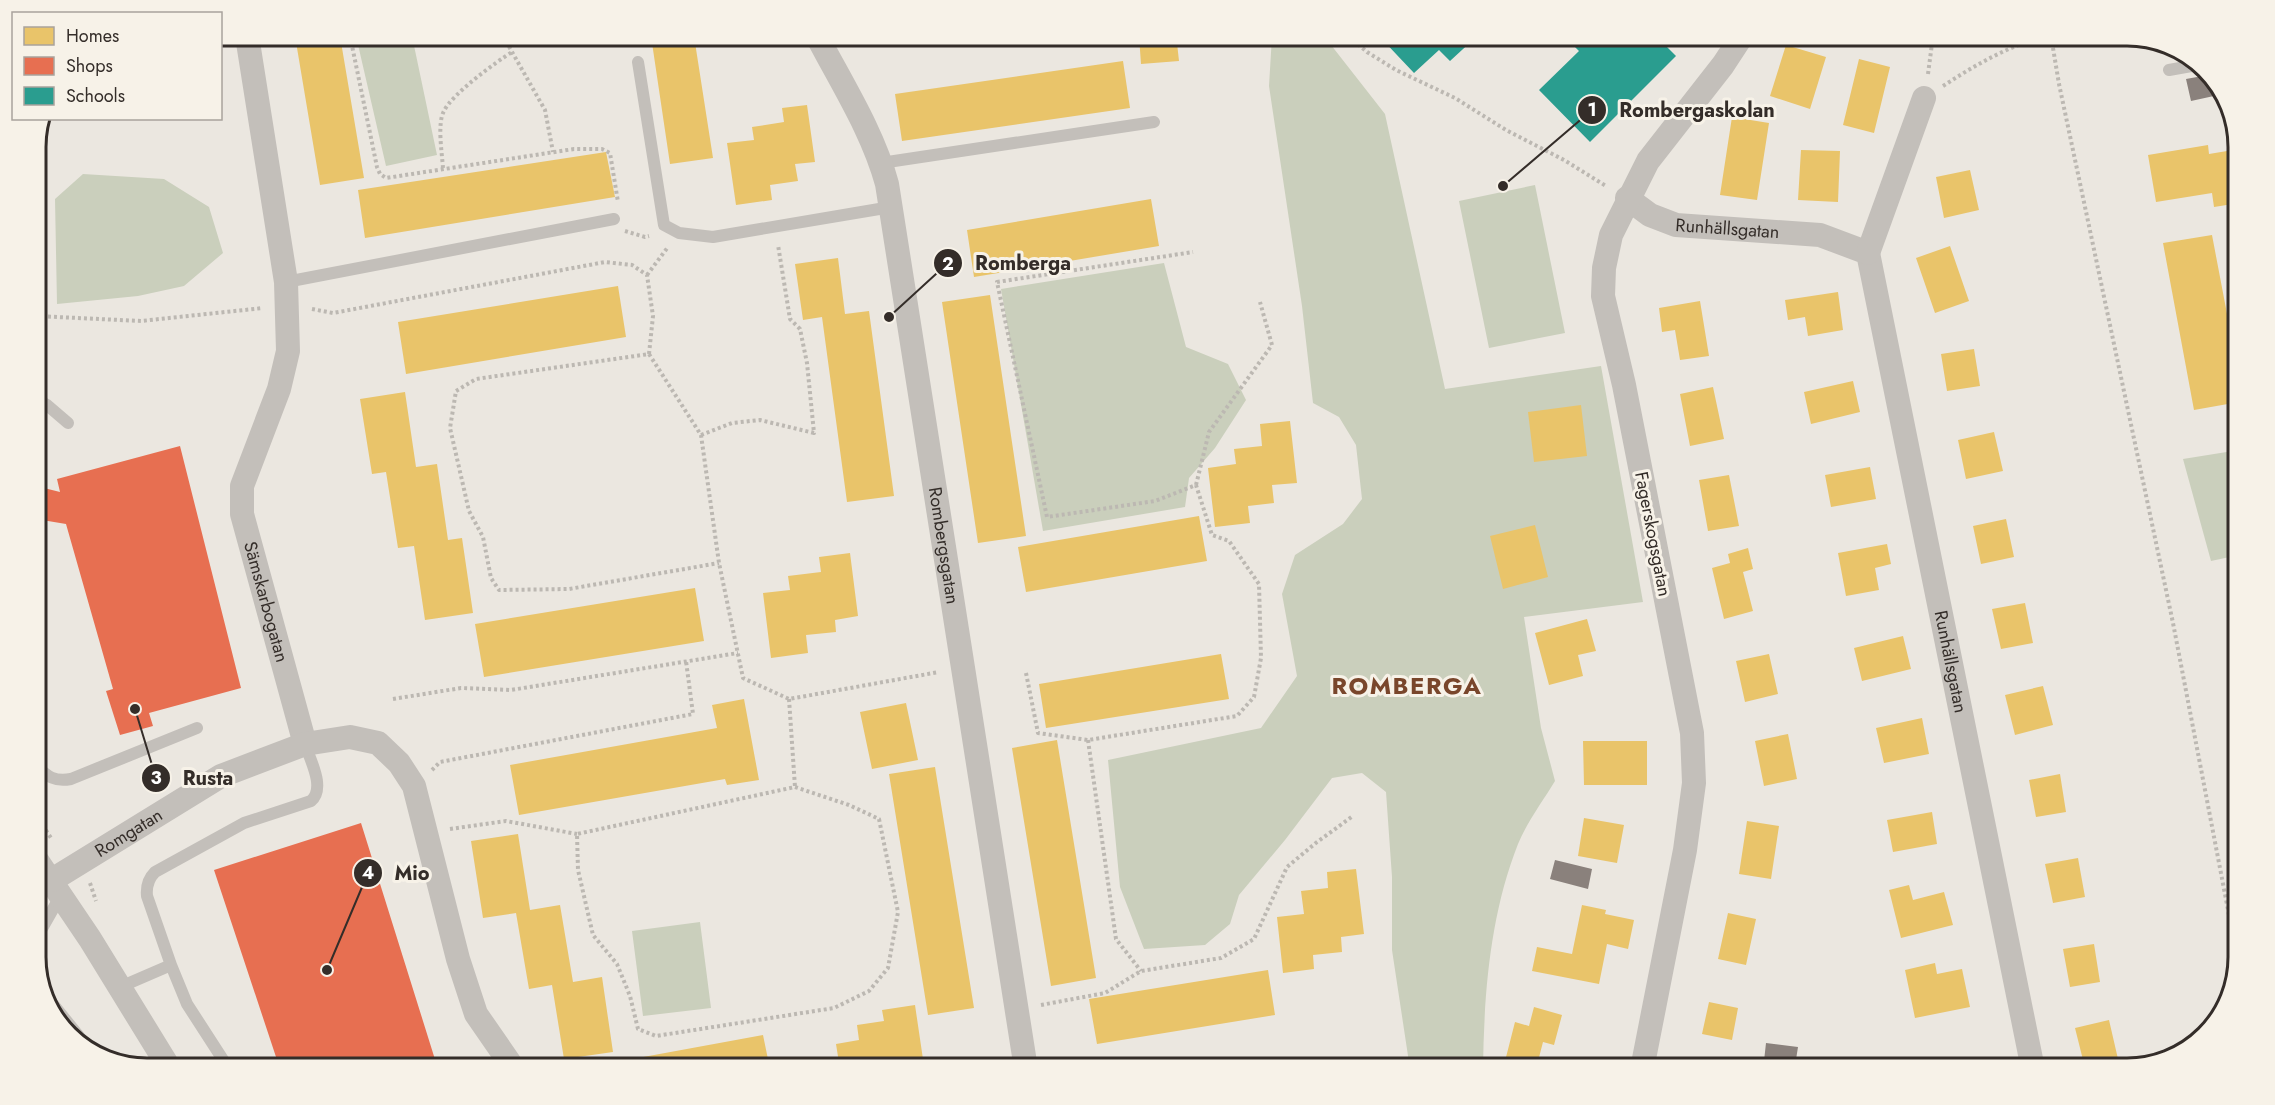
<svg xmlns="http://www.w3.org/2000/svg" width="2275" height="1105" font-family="Jost,sans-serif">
<rect width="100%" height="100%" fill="#ebe7e0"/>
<path fill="#cacfbc" d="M 356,36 L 412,36 L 437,155 L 386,166 Z
M 1272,36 L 1324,36 L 1385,114 L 1445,389 L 1601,366 L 1643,602 L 1524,617 L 1541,728 L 1555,781 C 1543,801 1527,822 1518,844 C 1490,915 1484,993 1483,1069 L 1410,1069 L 1392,950 L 1392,877 L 1386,792 L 1362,773 L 1332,778 L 1285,840 L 1239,895 L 1230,924 L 1205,945 L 1144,949 L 1120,887 L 1108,760 L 1261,728 L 1297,676 L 1282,594 L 1295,555 L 1343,524 L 1362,499 L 1356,445 L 1339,417 L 1313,403 L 1302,306 L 1269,86 Z
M 83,174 L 164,179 L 209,207 L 223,253 L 184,286 L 138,296 L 57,304 L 55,199 Z
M 1535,185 L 1565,333 L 1489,348 L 1459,201 Z
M 1164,263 L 1186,347 L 1228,364 L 1246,400 L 1215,448 L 1189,478 L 1185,507 L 1043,531 L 1001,289 Z
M 2239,450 L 2239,555 L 2211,561 L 2183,459 Z
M 700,922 L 711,1008 L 643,1016 L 632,931 Z"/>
<path fill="#e9c46a" d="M 295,36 L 340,36 L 364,178 L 320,185 Z
M 651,36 L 694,36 L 713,158 L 670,164 Z
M 1139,36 L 1202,36 L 1203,41 L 1177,43 L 1179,61 L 1141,64 Z
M 1786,45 L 1826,57 L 1810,109 L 1770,96 Z
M 1859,59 L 1890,67 L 1874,133 L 1843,125 Z
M 1123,61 L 1130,108 L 902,141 L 895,94 Z
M 807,105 L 815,162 L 795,164 L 798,181 L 770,185 L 772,200 L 736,205 L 727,143 L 754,140 L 752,127 L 784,122 L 782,108 Z
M 1732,117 L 1769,123 L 1757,200 L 1720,195 Z
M 2208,145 L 2209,154 L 2239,149 L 2239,203 L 2214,207 L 2212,193 L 2156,202 L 2148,155 Z
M 1801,150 L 1840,151 L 1838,202 L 1798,200 Z
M 606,152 L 615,197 L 365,238 L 358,190 Z
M 1970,170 L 1979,210 L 1944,218 L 1936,177 Z
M 1151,199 L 1159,246 L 974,277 L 967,230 Z
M 2212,235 L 2239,377 L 2239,402 L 2194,410 L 2163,243 Z
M 1950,246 L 1969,301 L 1935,313 L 1916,258 Z
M 838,258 L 845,314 L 869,311 L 894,496 L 847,502 L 822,317 L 803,320 L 795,264 Z
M 618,286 L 626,337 L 406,374 L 398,322 Z
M 1838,292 L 1843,330 L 1808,336 L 1805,317 L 1788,320 L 1785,300 Z
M 990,295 L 1026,536 L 978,543 L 942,302 Z
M 1700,301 L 1709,356 L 1680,360 L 1675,330 L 1662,332 L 1659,308 Z
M 1974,349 L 1980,386 L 1947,391 L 1941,354 Z
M 1853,381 L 1860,412 L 1811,424 L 1804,392 Z
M 1713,387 L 1724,439 L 1690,446 L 1680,394 Z
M 405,392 L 416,467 L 437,464 L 448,540 L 462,538 L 473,613 L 425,620 L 414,546 L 398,548 L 386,472 L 372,474 L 360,399 Z
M 1581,405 L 1587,456 L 1534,462 L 1528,412 Z
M 1290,421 L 1297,483 L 1272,485 L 1274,503 L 1248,506 L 1250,523 L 1215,527 L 1208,468 L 1236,464 L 1234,449 L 1262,446 L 1260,424 Z
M 1994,432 L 2003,471 L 1966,479 L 1958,440 Z
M 1870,467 L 1876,499 L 1831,507 L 1825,475 Z
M 1729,475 L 1739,526 L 1708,531 L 1699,480 Z
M 1199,516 L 1207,561 L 1026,592 L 1018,547 Z
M 2006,519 L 2014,557 L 1981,564 L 1973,526 Z
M 1535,525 L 1548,577 L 1503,589 L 1490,536 Z
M 1887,544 L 1891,564 L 1875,568 L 1879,590 L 1846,596 L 1838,553 Z
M 1748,548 L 1753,569 L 1743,572 L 1753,611 L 1724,619 L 1712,568 L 1730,563 L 1728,554 Z
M 850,553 L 858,616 L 835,620 L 836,632 L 806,635 L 808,653 L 771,658 L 763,593 L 790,590 L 788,576 L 821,572 L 819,557 Z
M 695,588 L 704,641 L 484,677 L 475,624 Z
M 2239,596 L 2239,627 L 2238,628 L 2232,598 Z
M 2025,603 L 2033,643 L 2001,649 L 1992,609 Z
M 1587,619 L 1596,651 L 1578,655 L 1583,676 L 1549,685 L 1535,633 Z
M 1903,636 L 1911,669 L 1862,681 L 1854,648 Z
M 1221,654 L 1229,699 L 1046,728 L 1039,684 Z
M 1769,654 L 1778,694 L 1745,702 L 1736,661 Z
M 2043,686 L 2053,725 L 2015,735 L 2005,695 Z
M 744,699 L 759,780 L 727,785 L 725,779 L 519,815 L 510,765 L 717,728 L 712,705 Z
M 906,703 L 918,760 L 872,769 L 860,712 Z
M 1922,718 L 1929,754 L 1884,763 L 1876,728 Z
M 1788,734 L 1797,779 L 1764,786 L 1755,741 Z
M 1057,740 L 1096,978 L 1051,986 L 1012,748 Z
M 1583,741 L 1647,741 L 1647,785 L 1584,785 Z
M 935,767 L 974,1008 L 928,1015 L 889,774 Z
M 2060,774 L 2066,812 L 2036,817 L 2029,780 Z
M 1932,812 L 1937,844 L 1893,852 L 1887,820 Z
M 1584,818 L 1624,825 L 1617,863 L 1578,856 Z
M 1747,821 L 1779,826 L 1771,879 L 1739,874 Z
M 518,834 L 530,910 L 560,905 L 573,982 L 602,977 L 613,1052 L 564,1059 L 552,985 L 529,989 L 516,913 L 483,918 L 471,841 Z
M 2078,858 L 2085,897 L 2053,903 L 2045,864 Z
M 1356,869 L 1364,934 L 1341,937 L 1342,952 L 1313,955 L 1314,969 L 1283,973 L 1277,917 L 1304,914 L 1301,891 L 1328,888 L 1327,872 Z
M 1909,885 L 1913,900 L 1944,892 L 1953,925 L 1901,938 L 1889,890 Z
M 1582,905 L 1606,910 L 1605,914 L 1634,920 L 1628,949 L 1607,944 L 1599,984 L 1532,971 L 1537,947 L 1572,954 Z
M 1728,913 L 1756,919 L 1746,965 L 1718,959 Z
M 2094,944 L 2100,982 L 2070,987 L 2063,949 Z
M 1935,963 L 1937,974 L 1962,969 L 1970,1007 L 1915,1018 L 1905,970 Z
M 1268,970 L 1275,1015 L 1097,1044 L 1089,999 Z
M 1709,1002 L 1738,1008 L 1732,1040 L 1702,1034 Z
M 915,1005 L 924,1066 L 903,1069 L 840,1069 L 836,1044 L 859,1040 L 857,1025 L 884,1021 L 882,1010 Z
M 1534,1007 L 1562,1015 L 1554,1045 L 1543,1042 L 1536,1069 L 1503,1069 L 1515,1022 L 1529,1026 Z
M 2109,1020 L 2118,1059 L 2085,1068 L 2075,1028 Z
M 763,1035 L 770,1069 L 617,1069 L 616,1062 Z
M 1981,1058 L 1983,1069 L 1940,1069 L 1940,1065 Z"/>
<path fill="#e76f51" d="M 180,446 L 241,688 L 149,713 L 153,726 L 120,735 L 106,691 L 113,689 L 66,524 L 36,519 L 36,486 L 60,492 L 57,479 Z
M 361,823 L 438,1069 L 280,1069 L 214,870 Z"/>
<path fill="#2a9d8f" d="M 1379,36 L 1474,36 L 1475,38 L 1450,61 L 1439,50 L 1414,73 Z
M 1564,36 L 1656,36 L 1676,56 L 1590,142 L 1539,90 L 1579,51 Z"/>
<path fill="#8a817c" d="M 2208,75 L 2220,86 L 2223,94 L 2191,101 L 2186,79 Z
M 1555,860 L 1592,869 L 1588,889 L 1550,879 Z
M 1766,1043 L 1798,1047 L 1795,1066 L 1764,1061 Z"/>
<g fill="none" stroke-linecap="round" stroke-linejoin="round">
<path stroke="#bcb8b2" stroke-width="4" stroke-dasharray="3 3" stroke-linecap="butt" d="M 350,36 L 377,167 L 380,174 L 386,178 L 574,149 L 602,149 L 610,153 L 618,202
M 503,36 L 545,110 L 553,152
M 1349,36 L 1367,52 L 1396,70 L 1455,98 L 1506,130 L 1564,160 L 1606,186
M 2051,36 L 2059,84 L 2173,623 L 2238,962
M 1928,74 L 1933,36
M 1943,86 C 1975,65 2007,47 2044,36
M 443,168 C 442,153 437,123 444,111 C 452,94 496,62 512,52
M 625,231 L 645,237 L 649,236
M 647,275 L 668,247
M 312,309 L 333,313 L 605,262 L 632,265 L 647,275 L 653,316 L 649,354 L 476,379 L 456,391 L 450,428 L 469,511 L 483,537 L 491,578 L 499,590 L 569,589 L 719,563
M 36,316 L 141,321 L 263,308
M 649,354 L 701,435 L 719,563 L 743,678 L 789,699 L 939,672
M 701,435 L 732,423 L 760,420 L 814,433 L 807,363 L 800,329 L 790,319 L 778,245
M 1196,485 L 1209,432 L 1272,345 L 1260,302
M 1026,673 L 1038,733 L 1088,740 L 1237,716 L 1254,697 L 1261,658 L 1259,584 L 1229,541 L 1212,535 L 1196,485 L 1155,501 L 1047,517 L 997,282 L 1193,252
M 393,699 L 461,688 L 511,690 L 738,653
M 789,699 L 795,787
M 1088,740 L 1116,939 L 1141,971
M 432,770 L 440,762 L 693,714 L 686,661
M 795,787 L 849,805 L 879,819 L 898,912 L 888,968 L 869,991 L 834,1008 L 656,1036 L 638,1029 L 630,996 L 617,964 L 593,935 L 578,870 L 577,834 Z
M 36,815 L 51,838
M 450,829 L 506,821 L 577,834
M 90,883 L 96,901
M 1041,1005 L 1105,993 L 1141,971 L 1221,958 L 1254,939 L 1287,867 L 1317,842 L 1353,816
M 193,1058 L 202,1069"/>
<path stroke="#c3bfba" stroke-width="12" d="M 638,62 L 664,225 L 679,233 L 713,237 L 891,207
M 2169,70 L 2197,65
M 881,163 L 1154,122
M 286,282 L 614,219
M 36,399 L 47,405 L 68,423
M 36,765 C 47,777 55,782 71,779 L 197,728
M 36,939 L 61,895
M 171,965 L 187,1004 L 229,1069
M 120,987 L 171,965 L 147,896 C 146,886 148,879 155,872 L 244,823 L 311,801 C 326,788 310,760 305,744
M 48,998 L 90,1050"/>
<g stroke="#c3bfba" stroke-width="24">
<path id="s1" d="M 247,36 L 286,282 L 288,351 L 279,389 L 242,486 L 242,514 L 305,744"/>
<path id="s2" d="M 817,36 C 842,84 873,132 887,184 L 1026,1069"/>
<path id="s3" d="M 1627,198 L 1650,215 L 1676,225 L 1820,235 L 1868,253 L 2033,1069"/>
<path d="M 1868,253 L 1924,98"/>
<path d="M 36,859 L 90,939 L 170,1069"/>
<path id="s4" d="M 52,880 L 221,776 L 305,744 L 350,737 L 378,743 L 399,763 L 414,786 L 458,959 L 476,1014 L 514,1069"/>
<path d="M 1642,1069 L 1685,850 L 1694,783 L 1692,733 L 1624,385 L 1603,296 L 1604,268 L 1611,235 L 1648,161 L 1723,65 L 1742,36"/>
</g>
</g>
<g text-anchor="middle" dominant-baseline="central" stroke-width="6" stroke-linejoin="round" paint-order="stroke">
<g font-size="18" fill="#342d29" stroke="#f7f2e8">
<text stroke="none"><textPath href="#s3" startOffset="108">Runhällsgatan</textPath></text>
<text transform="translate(1653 534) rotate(79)">Fagerskogsgatan</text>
<text stroke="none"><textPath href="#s2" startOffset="530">Rombergsgatan</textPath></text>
<text stroke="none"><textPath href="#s1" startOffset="580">Sämskarbogatan</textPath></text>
<text stroke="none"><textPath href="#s3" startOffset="669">Runhällsgatan</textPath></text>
<text stroke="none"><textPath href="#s4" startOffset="90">Romgatan</textPath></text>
</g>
<g font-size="24" font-weight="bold" letter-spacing="1.5" fill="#79462b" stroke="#f7f2e8">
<text x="1407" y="685">ROMBERGA</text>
</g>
</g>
<path d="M0 0H2275V1105H0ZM147 46H2127A101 101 0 0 1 2228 147V957A101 101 0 0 1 2127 1058H147A101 101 0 0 1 46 957V147A101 101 0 0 1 147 46Z" fill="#f7f2e8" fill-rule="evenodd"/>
<path fill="none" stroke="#342d29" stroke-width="3" d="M147 46H2127A101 101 0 0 1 2228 147V957A101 101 0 0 1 2127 1058H147A101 101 0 0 1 46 957V147A101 101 0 0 1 147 46Z"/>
<path fill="none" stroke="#342d29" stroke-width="2" d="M1503 186L1592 110M889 317L948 263M135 709L156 778M327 970L368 873"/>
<g fill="#342d29" stroke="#f7f2e8" stroke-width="2">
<circle cx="1503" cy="186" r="6"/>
<circle cx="889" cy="317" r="6"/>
<circle cx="135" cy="709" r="6"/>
<circle cx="327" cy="970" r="6"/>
<circle cx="1592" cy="110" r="15"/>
<circle cx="948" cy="263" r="15"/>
<circle cx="156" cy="778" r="15"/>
<circle cx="368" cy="873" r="15"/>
</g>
<g font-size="18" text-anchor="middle" font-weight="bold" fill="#fff">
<text x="1592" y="116">1</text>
<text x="948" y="270">2</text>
<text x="156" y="784">3</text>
<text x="368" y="879">4</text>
</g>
<g font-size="20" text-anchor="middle" font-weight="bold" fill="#342d29" stroke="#f7f2e8" stroke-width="6" stroke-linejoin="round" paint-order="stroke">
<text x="1697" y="117">Rombergaskolan</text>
<text x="1023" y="270">Romberga</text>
<text x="208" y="785">Rusta</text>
<text x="412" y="880">Mio</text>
</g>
<rect x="12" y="12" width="210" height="108" fill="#f7f2e8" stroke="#a9a39c" stroke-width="1.5"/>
<rect x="24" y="27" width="30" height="18" fill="#e9c46a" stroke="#a9a39c" stroke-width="1.5"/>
<text x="66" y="42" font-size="18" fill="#342d29">Homes</text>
<rect x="24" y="57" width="30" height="18" fill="#e76f51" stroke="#a9a39c" stroke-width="1.5"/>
<text x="66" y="72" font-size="18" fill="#342d29">Shops</text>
<rect x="24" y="87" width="30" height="18" fill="#2a9d8f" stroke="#a9a39c" stroke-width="1.5"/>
<text x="66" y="102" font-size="18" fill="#342d29">Schools</text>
</svg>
